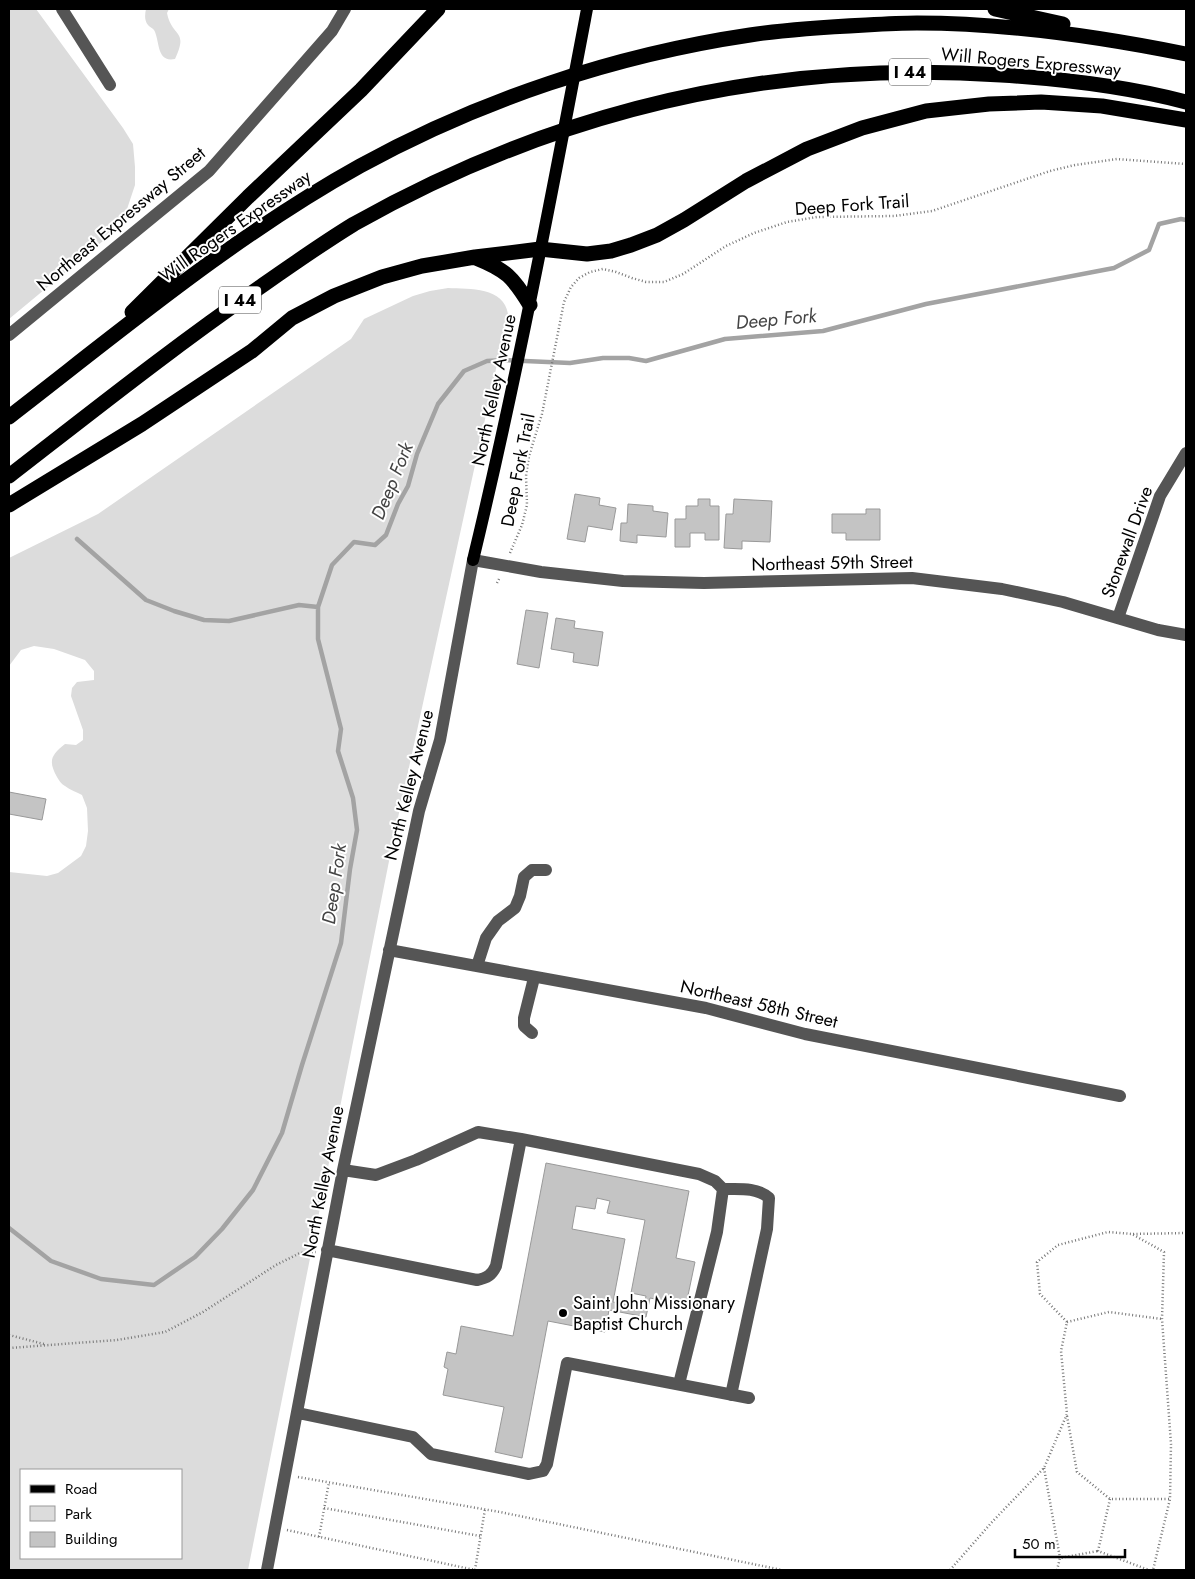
<svg xmlns="http://www.w3.org/2000/svg" width="1195" height="1579" font-family="Jost,sans-serif">
<rect width="100%" height="100%" fill="#fff"/>
<path fill="#dcdcdc" fill-rule="evenodd" d="M 9,9 L 36,9 L 123,128 L 133,144 L 135,167 L 135,185 L 127,209 L 103,241 L 9,319 Z
M 146,9 L 169,9 L 167,13 C 172,38 189,29 175,59 C 156,63 160,40 154,30 C 153,28 149,27 148,25 C 144,20 145,14 146,9 Z
M 448,288 C 470,289 504,287 508,314 L 394,836 L 248,1570 L 9,1570 L 9,872 L 47,876 L 58,873 L 81,856 L 86,846 L 88,831 L 87,808 L 82,795 C 77,792 70,790 65,786 C 61,784 59,780 57,777 C 48,761 51,755 65,744 L 76,745 L 83,740 L 83,730 L 71,696 L 72,688 L 77,682 L 94,680 L 94,671 L 85,660 L 54,649 L 34,646 L 21,650 L 9,666 L 9,558 L 98,514 L 351,339 L 364,319 L 413,296 L 430,291 ZM 21,1470 L 181,1470 L 181,1558 L 21,1558 Z"/>
<g fill="none" stroke-linecap="round" stroke-linejoin="round">
<path stroke="#a3a3a3" stroke-width="4.5" d="M 77,539 L 146,600 L 174,611 L 204,620 L 229,621 L 299,605 L 318,607
M 9,1228 L 51,1261 L 101,1279 L 154,1285 L 195,1257 L 222,1229 L 253,1190 L 282,1133 L 302,1065 L 341,943 L 350,869 L 357,830 L 353,798 L 338,751 L 341,729 L 318,639 L 318,607 L 332,565 L 354,542 L 375,545 L 386,535 L 398,504 L 408,486 L 417,454 L 438,404 L 464,371 L 487,361 L 504,360 L 570,363 L 603,358 L 629,358 L 646,361 L 725,339 L 823,331 L 926,304 L 1114,268 L 1149,250 L 1159,224 L 1181,219 L 1186,220"/>
</g>
<path fill="#c4c4c4" stroke="#999" fill-rule="evenodd" d="M 575,494 L 600,498 L 599,505 L 616,508 L 612,530 L 588,526 L 585,542 L 567,539 Z
M 698,499 L 710,499 L 710,506 L 719,506 L 719,540 L 705,540 L 705,533 L 690,533 L 690,547 L 675,547 L 675,519 L 686,519 L 686,506 L 698,506 Z
M 734,499 L 772,501 L 770,542 L 742,541 L 742,549 L 724,548 L 726,514 L 733,514 Z
M 628,504 L 653,506 L 653,511 L 668,513 L 666,537 L 637,535 L 637,543 L 620,541 L 621,523 L 627,523 Z
M 866,509 L 880,509 L 880,540 L 846,540 L 846,533 L 832,533 L 832,514 L 866,514 Z
M 526,610 L 548,613 L 539,668 L 517,664 Z
M 556,618 L 575,621 L 574,628 L 603,632 L 598,666 L 573,662 L 574,653 L 551,649 Z
M 9,792 L 46,799 L 42,820 L 9,814 Z
M 546,1163 L 689,1191 L 676,1258 L 695,1262 L 686,1305 L 650,1298 L 646,1317 L 609,1310 L 605,1332 L 548,1321 L 522,1458 L 495,1452 L 504,1407 L 443,1395 L 448,1369 L 444,1367 L 447,1352 L 456,1354 L 461,1326 L 513,1336 ZM 597,1198 L 610,1201 L 607,1213 L 645,1220 L 631,1293 L 646,1296 L 644,1307 L 613,1302 L 625,1239 L 572,1229 L 576,1206 L 595,1209 Z"/>
<g fill="none" stroke-linecap="round" stroke-linejoin="round">
<path stroke="#777" stroke-width="2.5" stroke-dasharray="1 2.5" stroke-linecap="butt" d="M 510,553 L 522,525 L 527,505 L 526,476 L 529,456 L 542,414 L 564,302 L 571,287 L 579,278 L 590,272 L 603,269 L 616,272 L 632,278 L 646,282 L 664,282 L 683,274 L 726,246 L 754,233 L 787,222 L 817,217 L 894,216 L 932,211 L 1050,171 L 1075,165 L 1117,159 L 1186,164
M 497,583 L 500,577
M 1133,1234 L 1186,1233
M 1067,1322 L 1109,1312 L 1162,1319
M 9,1335 L 44,1344
M 9,1348 L 117,1340 L 165,1332 L 203,1312 L 276,1265 L 300,1253 L 316,1252
M 1067,1416 L 1077,1472 L 1110,1499 L 1170,1499
M 1044,1468 L 1060,1558
M 298,1477 L 500,1512 L 782,1570
M 1110,1499 L 1098,1551 L 1149,1570
M 324,1508 L 480,1536
M 287,1530 L 475,1570 L 485,1509
M 319,1537 L 329,1482
M 950,1570 L 992,1522 L 1044,1468 L 1067,1414 L 1061,1351 L 1067,1322 L 1040,1294 L 1037,1262 L 1058,1245 L 1108,1232 L 1132,1234 L 1164,1252 L 1162,1319 L 1171,1444 L 1170,1499 L 1153,1570
M 1057,1570 L 1060,1558 L 1098,1551"/>
<path stroke="#555" stroke-width="12" d="M 62,9 L 110,85
M 9,335 L 209,171 L 332,31 L 345,9
M 1118,618 L 1160,496 L 1186,453
M 389,950 L 706,1008 L 805,1034 L 1120,1096
M 477,966 L 486,938 L 498,921 L 515,908 L 520,896 L 524,877 L 532,870 L 546,870
M 532,1033 L 524,1026 L 524,1018 L 534,978
M 343,1170 L 376,1175 L 416,1160 L 478,1132 L 521,1139 L 699,1174 L 715,1181 L 723,1189 C 739,1189 757,1187 769,1198 L 767,1229 L 731,1395
M 327,1250 L 477,1280 C 487,1278 492,1275 496,1266 L 521,1139
M 679,1384 L 717,1232 L 723,1189
M 298,1413 L 413,1437 L 431,1454 L 529,1474 L 543,1471 L 547,1464 L 567,1363 L 749,1398
M 267,1570 L 343,1170 L 419,811 L 440,740 L 473,560 L 541,572 L 623,581 L 704,583 L 912,578 L 1002,589 L 1063,602 L 1158,630 L 1186,635"/>
<path stroke="#000" stroke-width="12" d="M 473,560 C 517,378 552,193 587,9"/>
<path stroke="#000" stroke-width="15" d="M 995,9 L 1063,24
M 476,258 C 506,270 513,277 530,305
M 132,312 L 248,197 L 361,90 L 438,9
M 9,417 C 123,329 234,236 360,166 C 480,100 615,55 750,35 C 788,29 827,27 866,25 C 883,24 900,23 917,23 C 1008,23 1097,36 1186,54
M 9,476 C 93,411 176,345 263,285 C 293,264 323,243 354,224 C 555,111 770,59 1001,75 C 1063,79 1125,86 1186,102
M 9,505 L 142,424 L 252,351 L 292,318 L 334,296 L 382,277 L 422,266 L 475,257 L 540,249 L 587,254 L 611,251 L 631,245 L 657,235 L 684,220 L 746,181 L 807,149 L 862,128 L 926,111 L 989,104 L 1041,102 L 1102,106 L 1186,120"/>
</g>
<circle fill="#000" stroke="#fff" stroke-width="2" cx="563" cy="1313" r="5"/>
<g text-anchor="middle" dominant-baseline="central" stroke-width="4" stroke-linejoin="round" paint-order="stroke">
<g fill="#fff" stroke="#4c4c4c" stroke-width="1">
<rect x="889" y="58.5" width="42" height="27" rx="4"/>
<rect x="219" y="286.5" width="42" height="27" rx="4"/>
</g>
<g font-size="16" font-weight="bold" fill="#000">
<text x="910" y="72">I 44</text>
<text x="240" y="300">I 44</text>
</g>
<g font-size="18" fill="#000" stroke="#fff">
<text transform="translate(1031 62) rotate(5)">Will Rogers Expressway</text>
<text transform="translate(852 205) rotate(-4)">Deep Fork Trail</text>
<text transform="translate(121 219) rotate(-40)">Northeast Expressway Street</text>
<text transform="translate(235 226) rotate(-35)">Will Rogers Expressway</text>
<text transform="translate(494 390) rotate(-78)">North Kelley Avenue</text>
<text transform="translate(518 470) rotate(-79)">Deep Fork Trail</text>
<text transform="translate(1127 542) rotate(-70)">Stonewall Drive</text>
<text transform="translate(832 563) rotate(-1)">Northeast 59th Street</text>
<text transform="translate(409 785) rotate(-76)">North Kelley Avenue</text>
<text transform="translate(759 1004) rotate(13)">Northeast 58th Street</text>
<text transform="translate(323 1182) rotate(-79)">North Kelley Avenue</text>
</g>
<g font-size="18" fill="#000" stroke="#fff" text-anchor="start">
<text x="573" y="1303">Saint John Missionary<tspan x="573" dy="21">Baptist Church</tspan></text>
</g>
<g font-size="19" font-style="italic" fill="#444" stroke="#fff">
<text transform="translate(776 319) rotate(-5)">Deep Fork</text>
<text transform="translate(392 481) rotate(-68)">Deep Fork</text>
<text transform="translate(334 884) rotate(-82)">Deep Fork</text>
</g>
</g>
<rect width="1195" height="1579" fill="none" stroke="#000000" stroke-width="20"/>
<rect x="20" y="1469" width="162" height="90" fill="#ffffff" stroke="#999999"/>
<rect x="30" y="1485" width="25" height="8" fill="#000000" stroke="#999999"/>
<text x="65" y="1494" font-size="15" fill="#000000">Road</text>
<rect x="30" y="1506" width="25" height="15" fill="#dcdcdc" stroke="#999999"/>
<text x="65" y="1519" font-size="15" fill="#000000">Park</text>
<rect x="30" y="1532" width="25" height="15" fill="#c4c4c4" stroke="#999999"/>
<text x="65" y="1544" font-size="15" fill="#000000">Building</text>
<path d="M1015 1549v8h110v-8" fill="none" stroke="#000000" stroke-width="2.5"/>
<text x="1022" y="1549" font-size="15" fill="#000000" stroke="#ffffff" stroke-width="4" paint-order="stroke">50 m</text>
</svg>
